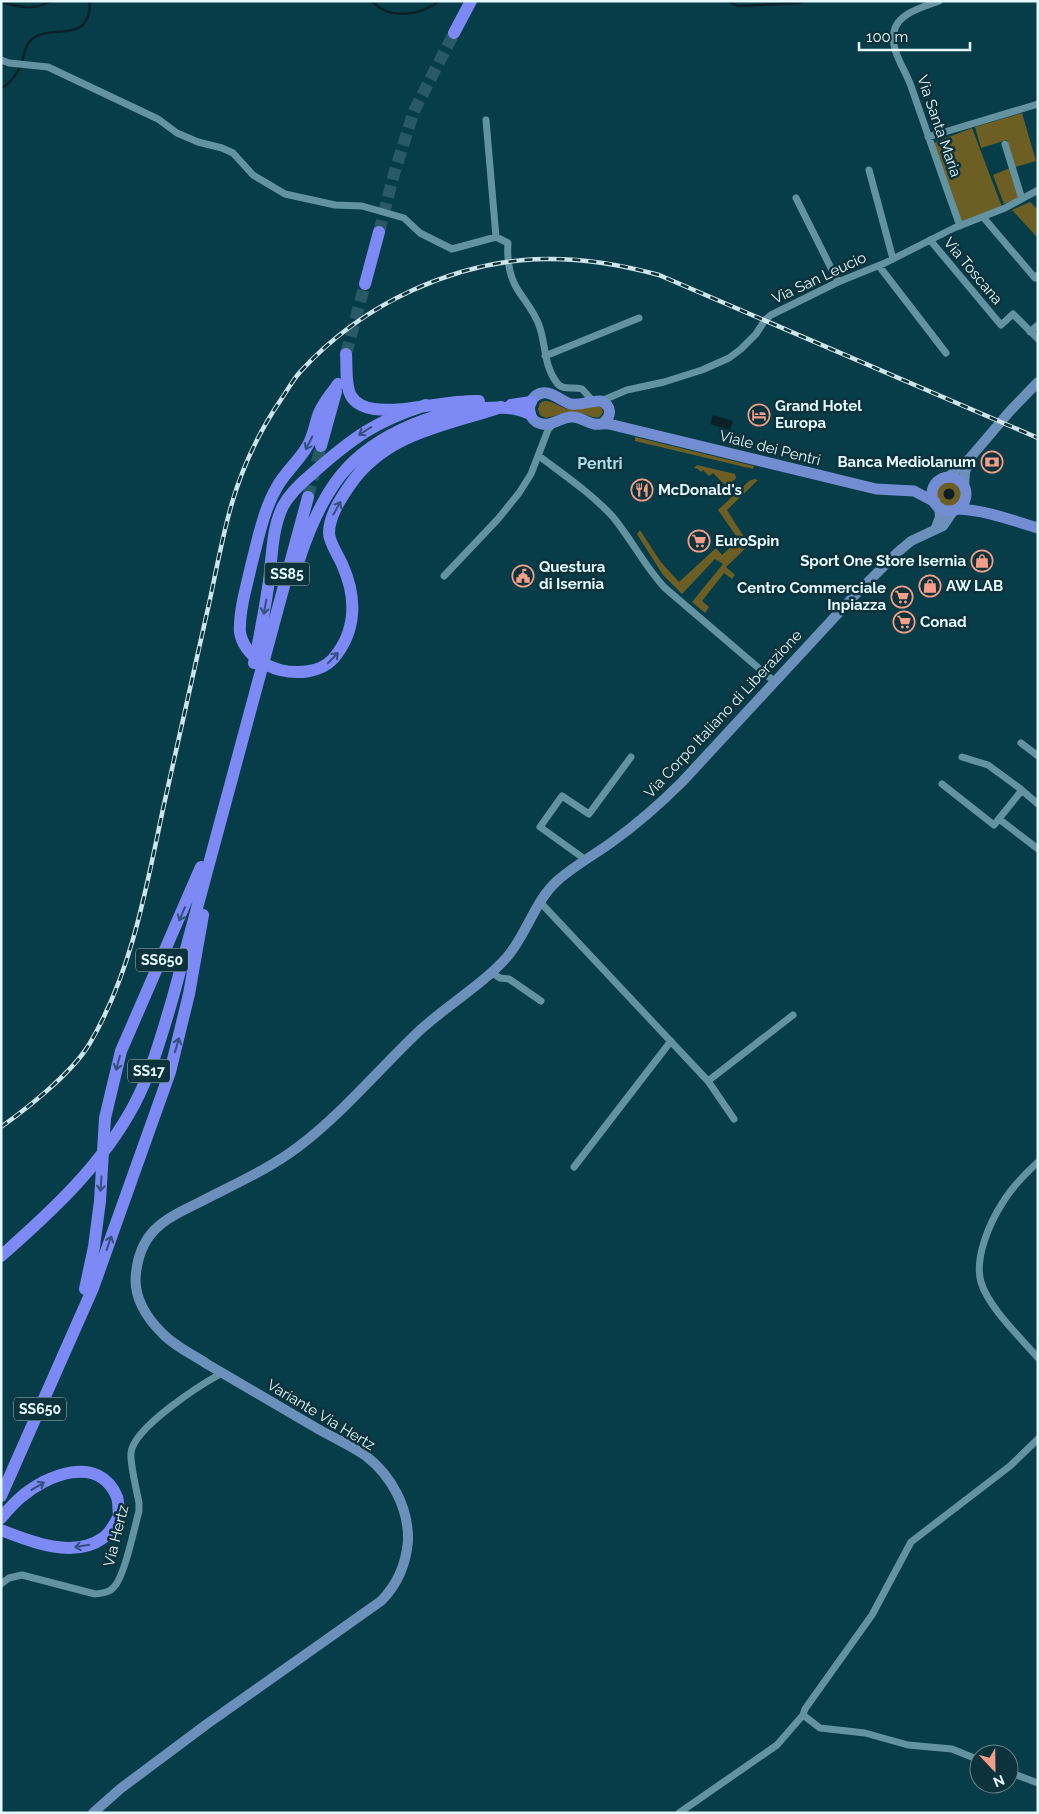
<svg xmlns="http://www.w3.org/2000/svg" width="1039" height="1814" font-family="Raleway,sans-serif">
<rect width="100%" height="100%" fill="#073d49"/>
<path fill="#6d5f23" d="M 1022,113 L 1036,161 L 1015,167 L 1007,140 L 981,148 L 975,127 Z
M 972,128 L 1002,207 L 961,223 L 931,144 Z
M 1010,168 L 1019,198 L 1004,204 L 993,175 Z
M 1030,202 L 1038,210 L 1038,234 L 1036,236 L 1012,210 Z
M 544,401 C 552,400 559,407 568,409 C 579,411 590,404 601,407 L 603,412 L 600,417 C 593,419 587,414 579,413 C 565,411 559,415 546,418 L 540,415 L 538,409 L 540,403 Z
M 635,437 L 754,466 L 753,469 L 635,441 Z
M 697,465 L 735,474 L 736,478 L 727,487 L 713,473 L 709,476 L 703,470 L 701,472 L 698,469 L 694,468 Z
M 754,479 L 758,480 L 727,510 L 749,545 L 726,567 L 735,575 L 732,579 L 724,573 L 702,601 L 709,607 L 705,613 L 692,602 L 723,564 L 715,559 L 682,594 L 663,575 L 637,534 L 640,530 L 660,561 L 679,582 L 716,548 L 722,555 L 739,540 L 718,510 L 749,481 Z
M 947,481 L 956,483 L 961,490 L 961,498 C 948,522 922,490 947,481 Z"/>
<path fill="#0b2127" d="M 713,415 L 733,421 L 730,430 L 710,424 Z
M943.5 494a5.5 5.5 0 1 1 11 0a5.5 5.5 0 1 1-11 0Z"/>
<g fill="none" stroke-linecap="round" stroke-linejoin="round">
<path stroke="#0b2127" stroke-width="2.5" d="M 372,1 C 390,21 421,15 439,1
M 728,1 L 738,6 L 800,3 L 804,1
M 1,2 C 19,7 34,11 51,1
M 1,88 C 12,83 20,70 23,58 C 25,52 25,45 31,40 C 51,22 90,47 90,1"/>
<path stroke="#285964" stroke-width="12" stroke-dasharray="12 6" stroke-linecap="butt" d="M 379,232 L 394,174 L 414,111 L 454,33
M 346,354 L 365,284
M 308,497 L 321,446"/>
<path stroke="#6393a0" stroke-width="7" d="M 939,1 C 924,7 897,13 894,32 C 890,50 905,69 911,86 C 927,132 943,179 960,226
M 1,60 L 9,63 L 48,67 L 158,119 L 177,133 L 198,142 L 222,148 L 233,153 L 253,175 L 285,194 L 335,205 L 362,206 L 404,218 L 420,233 L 452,249 L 496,237 L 508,243 C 507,257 509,273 515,285 C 523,300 535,311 540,328 C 546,347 544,366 557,383 C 563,391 573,386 582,389 L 593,401
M 486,120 L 496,237
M 928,137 L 1038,104
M 1005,144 L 1022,199
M 869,170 L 893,259
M 796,198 L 838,282
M 983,217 L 1035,278 L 1038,275
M 930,240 L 1001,325 L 1013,314 L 1038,339
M 879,266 L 946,353
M 1030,332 L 1038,325
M 545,356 L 639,318
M 601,401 L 627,390 L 664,382 L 702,370 L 729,358 L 741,349 L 756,334 L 765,320 L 771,315 L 838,282 L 885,263 L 954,228 L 1005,208 L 1038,190
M 539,456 C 564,475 592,494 613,517 C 632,540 645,567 665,588 L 775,682
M 444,576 L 498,519 L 519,493 L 531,474 L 548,430 L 555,422
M 1021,743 L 1038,756
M 962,757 L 988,765 L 1018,787 L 1038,804
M 942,784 L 994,825 L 1022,790
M 999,819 L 1038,849
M 586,860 L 540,827 L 562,796 L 589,814 L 631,757
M 540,902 L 708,1081 L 734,1119
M 492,973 L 500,978 L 509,979 L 541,1001
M 708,1081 L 793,1015
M 1038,1162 C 1025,1174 1012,1187 1003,1202 C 990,1222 974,1258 981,1282 C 988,1307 1021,1338 1038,1358
M 574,1167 L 671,1041
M 1,1584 L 9,1578 L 22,1575 L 95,1594 C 102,1593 109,1593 114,1587 C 125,1575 134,1529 139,1511 L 139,1503 C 137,1491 130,1465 131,1453 C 133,1428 200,1385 222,1373
M 803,1715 L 820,1728 L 865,1733 L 908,1745 L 952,1749 L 979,1760
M 1009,1772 L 1038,1783
M 679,1813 L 777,1745 L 803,1715 L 805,1709 L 872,1615 L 911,1542 L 1010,1466 L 1038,1439"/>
<path stroke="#6b90b9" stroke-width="10" d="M 947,478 L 970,458 L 1010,411 L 1038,382
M 964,487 L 965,472 L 970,459
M 935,530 L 940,517 L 939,507
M 93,1813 L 120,1789 L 207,1724 L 381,1601 C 397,1585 406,1564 408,1541 C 409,1509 392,1476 366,1456 C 352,1446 334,1438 318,1429 C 281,1407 244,1386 207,1364 C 192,1354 174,1346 162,1333 C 146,1317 133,1296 136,1273 C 138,1255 145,1237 160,1225 C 171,1215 188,1208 202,1201 C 235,1184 269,1169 298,1147 C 342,1114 378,1070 418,1032 C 446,1006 481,986 507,957 C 527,934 534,902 557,881 C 574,866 594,855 612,842 C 637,824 660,804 682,782 L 855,595 L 898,552 L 911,541 L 943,526 L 954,510"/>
<path stroke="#738dd2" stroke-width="11" d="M 603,423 C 612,416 612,406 601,401 C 591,400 581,406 571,404 C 561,401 552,391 542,393 C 526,396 525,421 542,424 C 553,426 561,417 572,417 C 580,417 586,422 594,424 C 599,425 604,423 609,424 L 876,489 L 914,491 L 935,502
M932 494a17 17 0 1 1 34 0a17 17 0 1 1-34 0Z
M 957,509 C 985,510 1011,520 1038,528"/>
<path stroke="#7d89f4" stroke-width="12" d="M 454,33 L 471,1
M 365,284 L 379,232
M 346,354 C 347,366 345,385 351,396 C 356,404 366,408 374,409 C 406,413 445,400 479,401
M 338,384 C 332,393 323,403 319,413 C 315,423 314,435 308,445 C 300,460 285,472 277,487 C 263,511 258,540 251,566 C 247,586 240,605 240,626 C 239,632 241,638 244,644 C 251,657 265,666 280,670 C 297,674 320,673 333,659 C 357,631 357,597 342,564 C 338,555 329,542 329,533 C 329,516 341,498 350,485 C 387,432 446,426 501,407
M 511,405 L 531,402
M 321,446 L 336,392
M 298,563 C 307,535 318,507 335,483 C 367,437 431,411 485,408 C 501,407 516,407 530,414
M 254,663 C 260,635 265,608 269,581 C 272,557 272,528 283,506 C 290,493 302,482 313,473 C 352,438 376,421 426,405
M 1,1256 C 52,1211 102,1165 134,1105 C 152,1071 162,1034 173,997 L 308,497
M 85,1289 L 94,1247 L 100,1201 L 105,1118 L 121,1051 L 201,867
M 1,1496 L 93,1288 L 170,1072 L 189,994 L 203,915
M 1,1518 C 7,1511 13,1504 20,1498 C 46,1475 99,1453 117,1497 C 119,1503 118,1510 119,1516 C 115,1524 110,1533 103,1538 C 74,1559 31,1542 1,1530"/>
<g stroke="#cde4ea" stroke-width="4.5">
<path id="rail" d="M 1,1127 C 29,1107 73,1072 90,1043 C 132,971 146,889 163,809 C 177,745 192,681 206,617 C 215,579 221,540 232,503 C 243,465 260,430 282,398 C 288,389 293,380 300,372 C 331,338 371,309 413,290 C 497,252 572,251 659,275 L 1038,438"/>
</g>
<use href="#rail" stroke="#0c323b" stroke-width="2.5" stroke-dasharray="8" stroke-linecap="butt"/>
</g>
<defs><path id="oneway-shaft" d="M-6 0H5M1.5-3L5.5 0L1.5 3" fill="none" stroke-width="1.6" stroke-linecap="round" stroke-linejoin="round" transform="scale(1.25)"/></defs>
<g stroke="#34507c">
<use href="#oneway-shaft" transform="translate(365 431) rotate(148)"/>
<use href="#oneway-shaft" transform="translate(309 443) rotate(117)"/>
<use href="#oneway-shaft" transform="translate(337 508) rotate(-61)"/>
<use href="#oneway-shaft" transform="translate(265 607) rotate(100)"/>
<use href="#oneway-shaft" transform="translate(333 658) rotate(-46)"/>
<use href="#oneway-shaft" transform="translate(182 914) rotate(113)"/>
<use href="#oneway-shaft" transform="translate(177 1045) rotate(-74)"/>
<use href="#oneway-shaft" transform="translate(118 1063) rotate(105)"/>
<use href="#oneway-shaft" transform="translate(101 1184) rotate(94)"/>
<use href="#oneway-shaft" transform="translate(109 1243) rotate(-70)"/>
<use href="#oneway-shaft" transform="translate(38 1486) rotate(-31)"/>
<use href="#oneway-shaft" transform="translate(82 1546) rotate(170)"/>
</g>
<defs>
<g id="hotel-ring" transform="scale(1.125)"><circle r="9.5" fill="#0c323b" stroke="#f49e87" stroke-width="1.5"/><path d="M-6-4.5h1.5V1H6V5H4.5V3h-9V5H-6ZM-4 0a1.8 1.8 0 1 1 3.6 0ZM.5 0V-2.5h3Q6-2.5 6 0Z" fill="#f49e87"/></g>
<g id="bank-ring" transform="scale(1.125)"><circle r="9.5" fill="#0c323b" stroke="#f49e87" stroke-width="1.5"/><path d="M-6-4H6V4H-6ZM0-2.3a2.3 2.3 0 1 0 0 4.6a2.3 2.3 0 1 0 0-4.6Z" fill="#f49e87"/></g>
<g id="restaurant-ring" transform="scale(1.125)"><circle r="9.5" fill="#0c323b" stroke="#f49e87" stroke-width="1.5"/><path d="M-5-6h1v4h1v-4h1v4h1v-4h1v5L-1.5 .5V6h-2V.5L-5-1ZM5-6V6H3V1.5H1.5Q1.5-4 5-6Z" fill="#f49e87"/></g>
<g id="supermarket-ring" transform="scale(1.125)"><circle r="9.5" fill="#0c323b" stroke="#f49e87" stroke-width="1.5"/><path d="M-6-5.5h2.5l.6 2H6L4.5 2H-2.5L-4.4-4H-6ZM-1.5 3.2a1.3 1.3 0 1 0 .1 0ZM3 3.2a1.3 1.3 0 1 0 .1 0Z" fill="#f49e87"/></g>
<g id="shop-ring" transform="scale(1.125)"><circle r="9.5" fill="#0c323b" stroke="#f49e87" stroke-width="1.5"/><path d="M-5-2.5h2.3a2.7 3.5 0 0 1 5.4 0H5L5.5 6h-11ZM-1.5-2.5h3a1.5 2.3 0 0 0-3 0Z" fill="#f49e87"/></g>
<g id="civic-ring" transform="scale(1.125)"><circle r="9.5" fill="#0c323b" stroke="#f49e87" stroke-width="1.5"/><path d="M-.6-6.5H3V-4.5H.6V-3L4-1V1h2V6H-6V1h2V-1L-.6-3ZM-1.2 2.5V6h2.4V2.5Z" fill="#f49e87"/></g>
</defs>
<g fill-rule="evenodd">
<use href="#hotel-ring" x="759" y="415"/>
<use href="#bank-ring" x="992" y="462"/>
<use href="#restaurant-ring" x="642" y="490"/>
<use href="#supermarket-ring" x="699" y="541"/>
<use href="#shop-ring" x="982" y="561"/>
<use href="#civic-ring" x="523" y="576"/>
<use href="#shop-ring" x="930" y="586"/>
<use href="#supermarket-ring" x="902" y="597"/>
<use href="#supermarket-ring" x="904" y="622"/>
</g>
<g text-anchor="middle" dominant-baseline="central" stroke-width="5" stroke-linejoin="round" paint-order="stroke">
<g fill="#0c323b" stroke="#a4bdc4" stroke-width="1">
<rect x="264.5" y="562.5" width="45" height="23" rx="4"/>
<rect x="136" y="948.5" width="52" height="23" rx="4"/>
<rect x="128" y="1059.5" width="42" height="23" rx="4"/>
<rect x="14" y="1397.5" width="52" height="23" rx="4"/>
</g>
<g font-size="14" font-weight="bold" fill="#e5f9fe">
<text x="287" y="574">SS85</text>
<text x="162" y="960">SS650</text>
<text x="149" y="1071">SS17</text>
<text x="40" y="1409">SS650</text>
</g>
<g font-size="15" fill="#e5f9fe" stroke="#0c323b">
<text transform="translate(939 126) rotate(71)">Via Santa Maria</text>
<text transform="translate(973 271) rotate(50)">Via Toscana</text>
<text transform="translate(819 278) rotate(-25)">Via San Leucio</text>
<text transform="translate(770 448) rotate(14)">Viale dei Pentri</text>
<text transform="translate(723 714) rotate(-47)">Via Corpo Italiano di Liberazione</text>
<text transform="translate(321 1415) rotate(31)">Variante Via Hertz</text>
<text transform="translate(116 1536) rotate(-76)">Via Hertz</text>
</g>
<g font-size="15" font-weight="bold" fill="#e5f9fe" stroke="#0c323b" text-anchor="start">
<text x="775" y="406">Grand Hotel<tspan x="775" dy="17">Europa</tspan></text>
<text x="976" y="462" text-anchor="end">Banca Mediolanum</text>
<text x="658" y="490">McDonald's</text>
<text x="715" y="541">EuroSpin</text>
<text x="966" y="561" text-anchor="end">Sport One Store Isernia</text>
<text x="539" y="567">Questura<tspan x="539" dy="17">di Isernia</tspan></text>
<text x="946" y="586">AW LAB</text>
<text x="886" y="588" text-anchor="end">Centro Commerciale<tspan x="886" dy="17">Inpiazza</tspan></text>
<text x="920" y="622">Conad</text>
</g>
<g font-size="16" font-weight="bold" fill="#abddeb" stroke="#0c323b">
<text x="600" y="463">Pentri</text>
</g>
</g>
<rect width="1039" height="1814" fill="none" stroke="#e5f9fe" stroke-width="5"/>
<g transform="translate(994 1769) rotate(158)"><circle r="24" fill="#0c323b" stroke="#638289"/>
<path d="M0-4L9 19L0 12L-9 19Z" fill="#f49e87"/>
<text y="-8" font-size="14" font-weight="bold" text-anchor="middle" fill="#e5f9fe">N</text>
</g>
<path d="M859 42v8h111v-8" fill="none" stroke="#e5f9fe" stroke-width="2.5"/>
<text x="866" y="42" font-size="15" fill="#e5f9fe" stroke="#0c323b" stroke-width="4" paint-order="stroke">100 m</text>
</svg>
